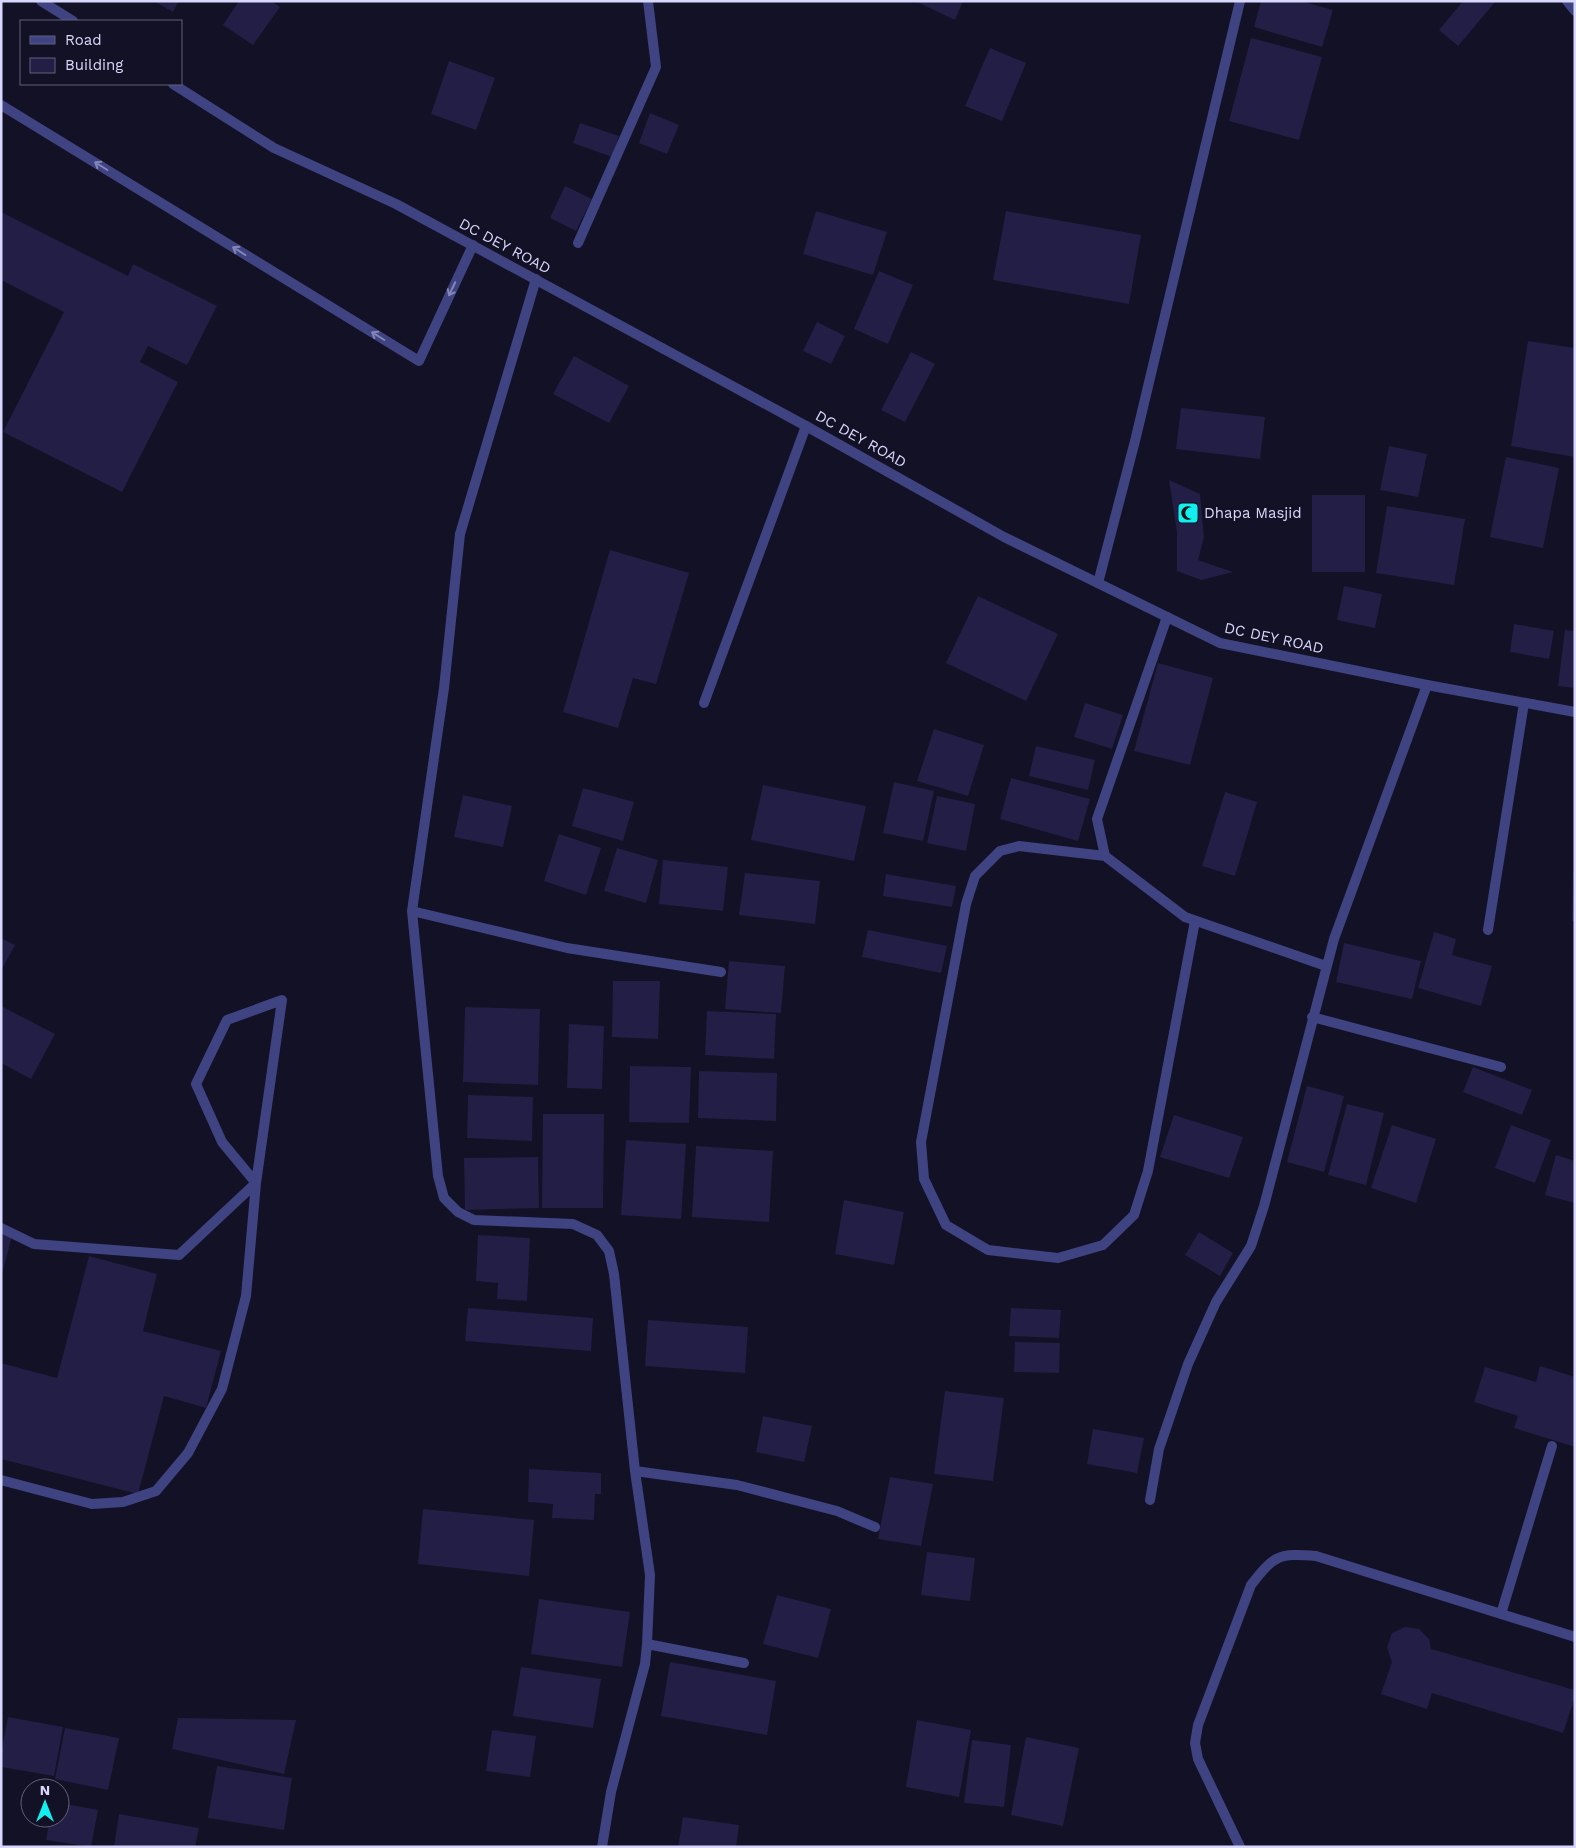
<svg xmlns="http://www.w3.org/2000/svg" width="1576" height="1848" font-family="'Work Sans',sans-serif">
<rect width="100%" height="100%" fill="#121125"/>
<path fill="#221e45" d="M 154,1 L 179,1 L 173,12 Z
M 239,1 L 271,1 L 280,7 L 253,45 L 223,25 Z
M 915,1 L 963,1 L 955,20 Z
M 1261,1 L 1301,1 L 1333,10 L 1322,47 L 1254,27 Z
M 1463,1 L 1496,1 L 1458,46 L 1439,30 Z
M 1251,38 L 1322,57 L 1299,140 L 1229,121 Z
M 990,48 L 1026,63 L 1002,121 L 965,106 Z
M 449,61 L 495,78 L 476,130 L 431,114 Z
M 650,113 L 679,125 L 667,154 L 639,143 Z
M 580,123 L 619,136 L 612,157 L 573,143 Z
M 565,186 L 592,199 L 576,231 L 550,218 Z
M 816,211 L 887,232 L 873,275 L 803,254 Z
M 1006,211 L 1141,235 L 1129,304 L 993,280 Z
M 1,212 L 128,276 L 133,264 L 217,306 L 187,365 L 148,346 L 140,362 L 178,382 L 122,492 L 3,432 L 64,312 L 1,280 Z
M 879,271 L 913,285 L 888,344 L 854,329 Z
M 817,322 L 845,336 L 831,364 L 803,351 Z
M 1528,341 L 1575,348 L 1575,457 L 1511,446 Z
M 911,352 L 935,364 L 905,422 L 881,410 Z
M 574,356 L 629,386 L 609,423 L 553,394 Z
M 1181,408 L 1265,417 L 1260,459 L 1176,449 Z
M 1389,446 L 1427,454 L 1418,497 L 1380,490 Z
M 1506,457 L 1559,468 L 1543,548 L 1490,537 Z
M 1169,480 L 1200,494 L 1204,537 L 1198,560 L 1233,572 L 1201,580 L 1177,571 L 1177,532 Z
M 1312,495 L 1365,495 L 1365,572 L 1312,572 Z
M 1387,506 L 1465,519 L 1454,585 L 1376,573 Z
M 610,550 L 689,573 L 656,684 L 633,678 L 618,728 L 563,712 Z
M 1344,586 L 1382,594 L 1375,628 L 1337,620 Z
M 978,596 L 1058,634 L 1026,701 L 946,663 Z
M 1514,624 L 1554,631 L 1549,659 L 1510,652 Z
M 1565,630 L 1575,631 L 1575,688 L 1558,686 Z
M 1158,663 L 1213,678 L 1190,765 L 1134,751 Z
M 1085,703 L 1123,715 L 1112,749 L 1074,737 Z
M 934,729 L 984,745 L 968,796 L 917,781 Z
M 1036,746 L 1095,760 L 1088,790 L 1029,776 Z
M 1011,778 L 1090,799 L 1078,841 L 1000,819 Z
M 894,782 L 934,791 L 923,841 L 883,833 Z
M 763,785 L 866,806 L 854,861 L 751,840 Z
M 583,788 L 634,802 L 623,841 L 572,826 Z
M 1225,792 L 1257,802 L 1235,876 L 1202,866 Z
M 463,795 L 512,806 L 503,847 L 454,837 Z
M 937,796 L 975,804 L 966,851 L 927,843 Z
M 559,834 L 601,848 L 586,895 L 544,881 Z
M 617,848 L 658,860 L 646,903 L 604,891 Z
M 663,860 L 728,867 L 723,911 L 659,904 Z
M 1573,872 L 1575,872 L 1575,921 L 1572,921 Z
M 745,873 L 820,881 L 815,924 L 739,915 Z
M 886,874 L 956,886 L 952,907 L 883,896 Z
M 868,930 L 947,946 L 941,973 L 862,957 Z
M 1434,932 L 1456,939 L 1452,955 L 1492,966 L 1481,1006 L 1418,988 Z
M 1,938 L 15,945 L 1,971 Z
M 1344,943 L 1421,961 L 1412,999 L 1336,982 Z
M 729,961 L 785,966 L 781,1013 L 725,1009 Z
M 613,981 L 660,981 L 658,1039 L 612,1037 Z
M 1,1006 L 55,1034 L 31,1079 L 1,1063 Z
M 465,1007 L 540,1009 L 538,1085 L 463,1082 Z
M 707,1011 L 776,1014 L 774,1059 L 705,1055 Z
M 569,1024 L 604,1026 L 602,1089 L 567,1088 Z
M 630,1066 L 691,1067 L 689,1123 L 629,1122 Z
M 1473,1067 L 1532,1090 L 1522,1115 L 1463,1092 Z
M 699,1071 L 777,1073 L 776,1121 L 698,1118 Z
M 1307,1086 L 1344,1096 L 1324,1172 L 1287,1162 Z
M 468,1095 L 533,1097 L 532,1141 L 467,1138 Z
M 1347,1104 L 1384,1113 L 1366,1185 L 1328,1175 Z
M 543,1114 L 604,1114 L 603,1208 L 542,1208 Z
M 1174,1115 L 1243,1137 L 1229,1178 L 1160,1157 Z
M 1392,1125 L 1436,1139 L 1416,1203 L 1371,1188 Z
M 1511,1125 L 1551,1140 L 1535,1183 L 1495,1168 Z
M 626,1140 L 686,1144 L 681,1219 L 621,1215 Z
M 696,1146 L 773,1151 L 769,1222 L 692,1217 Z
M 1556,1155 L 1575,1161 L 1575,1203 L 1545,1195 Z
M 538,1157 L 539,1208 L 465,1210 L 464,1158 Z
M 844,1200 L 904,1212 L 894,1265 L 835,1254 Z
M 1199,1232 L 1233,1253 L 1220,1276 L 1185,1255 Z
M 1,1234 L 12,1236 L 2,1274 L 1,1273 Z
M 478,1235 L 530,1238 L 527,1301 L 497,1299 L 498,1283 L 476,1281 Z
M 89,1256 L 157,1274 L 143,1331 L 221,1351 L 206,1408 L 164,1396 L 138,1494 L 1,1459 L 1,1363 L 57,1378 Z
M 468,1308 L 593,1318 L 591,1351 L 465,1341 Z
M 1011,1308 L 1061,1310 L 1059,1338 L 1009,1336 Z
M 648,1320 L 748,1327 L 745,1373 L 645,1366 Z
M 1015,1342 L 1060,1343 L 1059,1373 L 1014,1372 Z
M 1540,1366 L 1575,1377 L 1575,1447 L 1514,1428 L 1518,1416 L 1474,1402 L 1485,1367 L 1536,1382 Z
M 945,1391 L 1004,1398 L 993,1481 L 934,1474 Z
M 763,1416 L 812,1426 L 804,1462 L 756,1452 Z
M 1093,1429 L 1144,1438 L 1137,1473 L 1087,1464 Z
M 529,1469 L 601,1473 L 601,1494 L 595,1494 L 594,1520 L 552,1518 L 553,1504 L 528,1502 Z
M 890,1477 L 933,1484 L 921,1546 L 878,1539 Z
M 423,1509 L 534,1520 L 529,1576 L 418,1564 Z
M 927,1552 L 975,1558 L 970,1601 L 921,1595 Z
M 777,1595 L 831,1609 L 818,1658 L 763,1644 Z
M 539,1599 L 630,1612 L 622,1667 L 531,1654 Z
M 1405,1627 L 1419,1629 L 1429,1639 L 1431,1649 L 1575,1690 L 1575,1697 L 1563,1733 L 1432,1693 L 1427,1709 L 1381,1694 L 1392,1662 L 1387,1647 L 1392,1633 Z
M 670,1662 L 776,1681 L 767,1735 L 661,1716 Z
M 521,1667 L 601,1679 L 593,1728 L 513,1716 Z
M 8,1717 L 63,1727 L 54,1776 L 1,1767 L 1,1753 Z
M 178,1718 L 296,1720 L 284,1774 L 172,1749 Z
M 917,1720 L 971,1730 L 959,1797 L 906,1787 Z
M 65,1728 L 119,1738 L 108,1790 L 55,1779 Z
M 492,1730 L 536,1736 L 530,1777 L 486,1771 Z
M 1026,1737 L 1079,1748 L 1063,1826 L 1011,1815 Z
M 972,1740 L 1011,1745 L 1004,1807 L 964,1803 Z
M 217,1766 L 292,1778 L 284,1830 L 208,1818 Z
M 60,1803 L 98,1810 L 91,1847 L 46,1840 L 50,1818 L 60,1818 Z
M 119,1814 L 199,1828 L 195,1847 L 114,1847 Z
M 683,1817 L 739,1825 L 736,1847 L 678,1847 Z"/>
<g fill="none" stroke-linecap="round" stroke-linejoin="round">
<path stroke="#3f4381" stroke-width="10" d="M 1,105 L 419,361 L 473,245
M 1,1228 L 34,1244 L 179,1255 L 256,1183 L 222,1142 L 196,1084 L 227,1020 L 282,1000 L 256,1183 L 246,1296 L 222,1389 L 188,1453 L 156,1491 L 123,1502 L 92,1504 L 1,1480
M 1501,1614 L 1552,1446
M 1240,1847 L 1198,1759 L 1195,1743 L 1198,1725 L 1251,1585 C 1274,1555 1279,1553 1316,1556 L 1575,1637"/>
<path stroke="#3f4381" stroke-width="10" d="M 578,243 L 656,67 L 648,1
M 536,279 L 460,534 L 444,688 L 412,911 L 438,1176 L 444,1198 L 458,1212 L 474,1220 L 573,1224 L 597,1235 L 609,1251 L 614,1274 L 635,1471 L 650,1575 L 647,1644 L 645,1664 L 611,1792 L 602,1847
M 1098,583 L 1135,441 L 1240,1
M 1167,617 L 1097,819 L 1105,856 L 1185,917 L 1326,966
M 704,703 L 806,426
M 1105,856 L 1019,846 L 1000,851 L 975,876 L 966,904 L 921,1142 L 924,1179 L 946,1225 L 988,1250 L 1058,1258 L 1103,1245 L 1134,1215 L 1148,1171 L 1195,921
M 412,911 L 567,948 L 721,972
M 1488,930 L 1524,703
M 1312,1017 L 1501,1067
M 635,1471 L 737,1485 L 837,1511 L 875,1527
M 1150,1500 L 1159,1449 L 1188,1364 L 1216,1302 L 1251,1246 L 1264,1206 L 1334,939 L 1427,685
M 647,1644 L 744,1663"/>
<path stroke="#3f4381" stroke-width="10" d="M 41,1 L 73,21
M 1567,1 L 1575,11
M 173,84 L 274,148 L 396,204 L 806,426 L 1004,537 L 1220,643 L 1427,685 L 1575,712"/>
</g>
<defs><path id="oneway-shaft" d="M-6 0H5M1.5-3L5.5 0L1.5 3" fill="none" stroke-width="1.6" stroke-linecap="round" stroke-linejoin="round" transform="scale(1.25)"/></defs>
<g stroke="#8486b8">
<use href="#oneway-shaft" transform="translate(101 166) rotate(-148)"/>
<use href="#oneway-shaft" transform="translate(239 251) rotate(-148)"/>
<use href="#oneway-shaft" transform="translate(452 289) rotate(115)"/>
<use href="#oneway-shaft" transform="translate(378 336) rotate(-148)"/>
</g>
<defs>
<g id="mosque-square" transform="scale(1.125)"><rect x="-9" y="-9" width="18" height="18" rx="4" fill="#11efef" stroke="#121125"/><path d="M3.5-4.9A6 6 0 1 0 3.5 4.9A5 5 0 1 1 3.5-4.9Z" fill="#111"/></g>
</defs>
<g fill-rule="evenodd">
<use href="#mosque-square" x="1188" y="513"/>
</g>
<g text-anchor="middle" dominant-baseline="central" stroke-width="4.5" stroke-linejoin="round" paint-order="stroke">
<g font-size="15" fill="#d8d7fc" stroke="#121125">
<text transform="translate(505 246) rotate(28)">DC DEY ROAD</text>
<text transform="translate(861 439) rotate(29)">DC DEY ROAD</text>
<text transform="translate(1274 638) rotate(12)">DC DEY ROAD</text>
</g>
<g font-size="15" fill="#d8d7fc" stroke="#121125" text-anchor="start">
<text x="1204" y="513">Dhapa Masjid</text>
</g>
</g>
<rect width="1576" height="1848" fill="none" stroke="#d8d7fc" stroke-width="5"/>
<rect x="20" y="20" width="162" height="65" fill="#121125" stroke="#61607b"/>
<rect x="30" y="36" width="25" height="8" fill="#3f4381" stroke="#61607b"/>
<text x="65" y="45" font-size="15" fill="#d8d7fc">Road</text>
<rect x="30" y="58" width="25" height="15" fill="#221e45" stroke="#61607b"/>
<text x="65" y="70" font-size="15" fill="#d8d7fc">Building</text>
<g transform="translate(45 1803)"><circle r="24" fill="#121125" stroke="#61607b"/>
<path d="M0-4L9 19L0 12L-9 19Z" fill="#11efef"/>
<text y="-8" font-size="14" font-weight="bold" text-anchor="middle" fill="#d8d7fc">N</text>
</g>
</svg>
